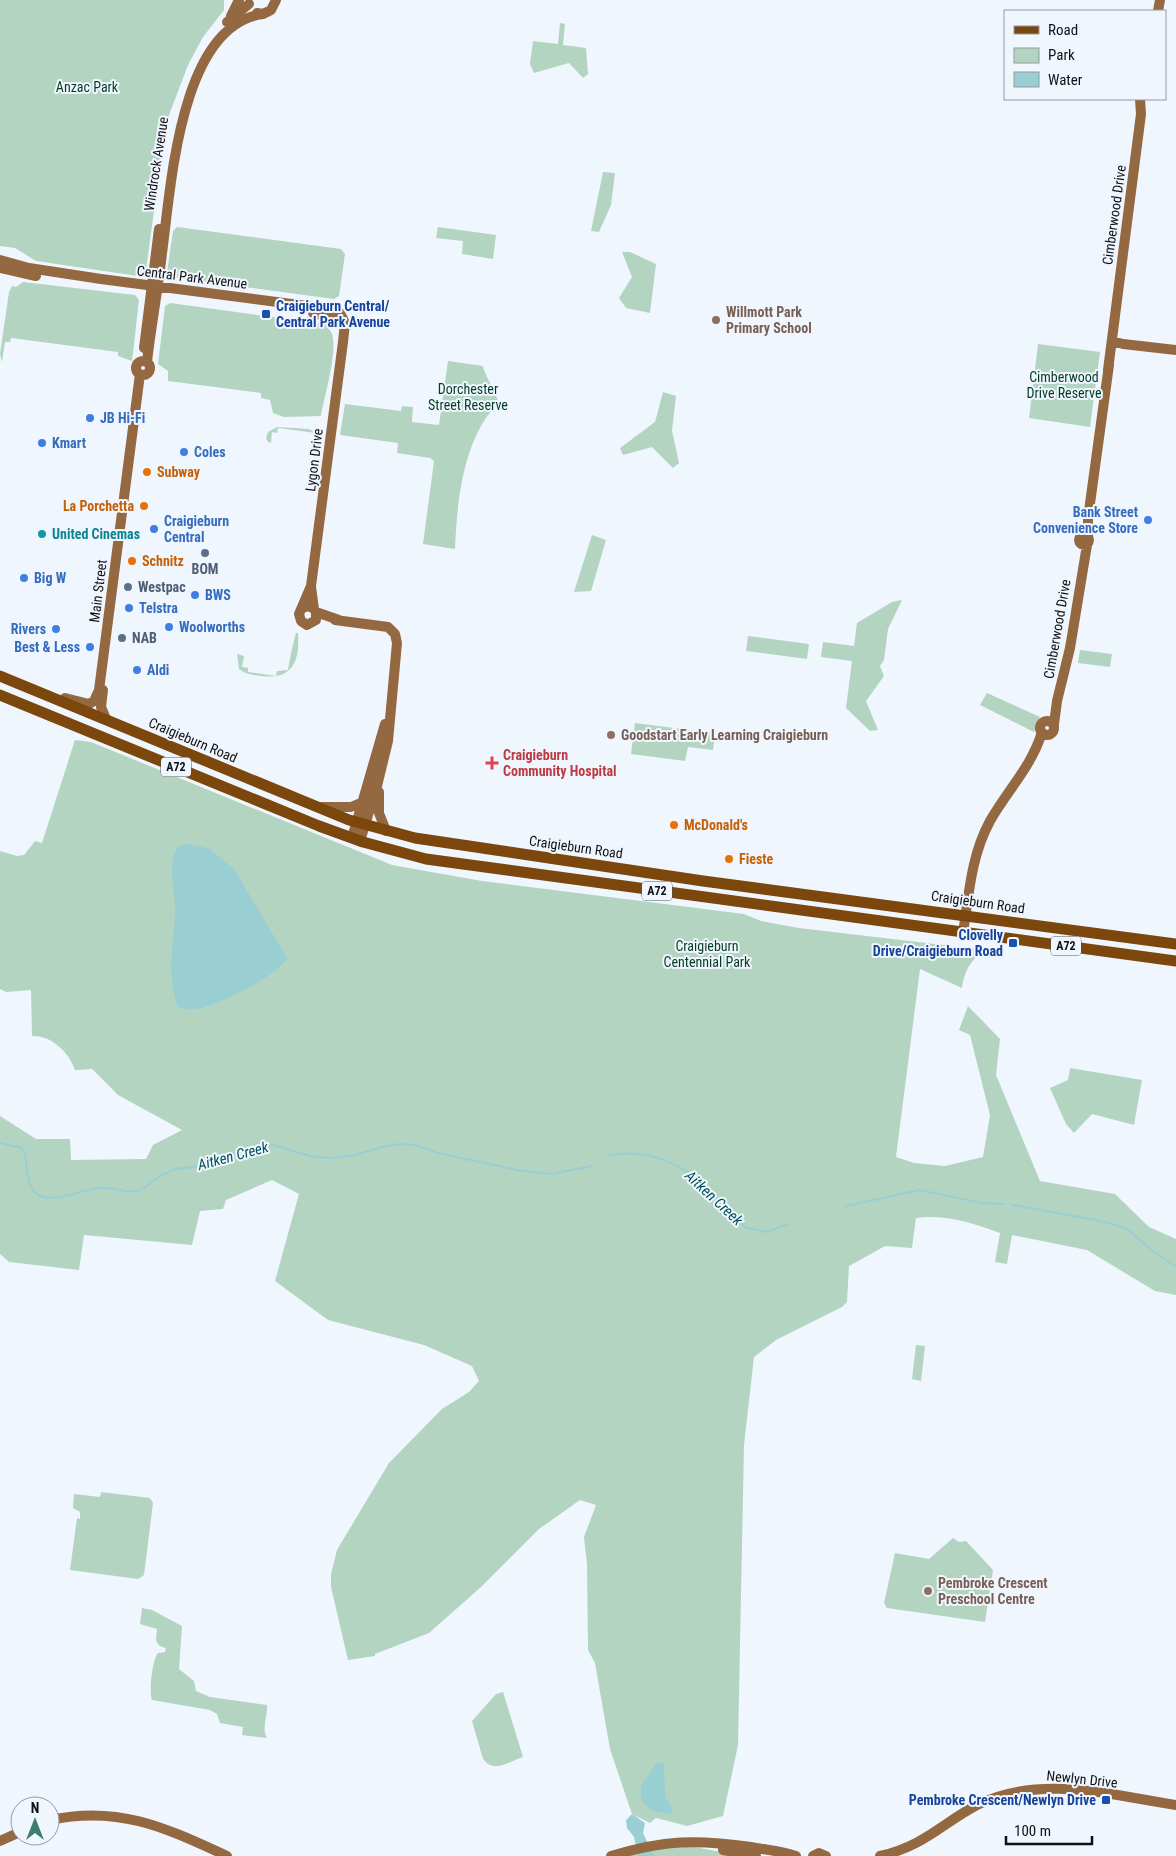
<svg xmlns="http://www.w3.org/2000/svg" width="1176" height="1856" font-family="'Roboto Condensed',sans-serif">
<rect width="100%" height="100%" fill="#f0f6fe"/>
<path fill="#b3d4c1" d="M 0,0 L 224,0 L 224,10 L 203,37 L 188,65 L 169,115 L 164,137 L 146,270 L 138,276 L 36,261 L 15,248 L 0,246 Z
M 560,23 L 565,24 L 563,45 L 586,48 L 588,74 L 583,78 L 569,63 L 534,73 L 530,64 L 533,41 L 558,44 Z
M 603,172 L 615,173 L 611,205 L 599,232 L 591,231 Z
M 177,227 L 341,249 L 345,254 L 339,296 L 334,299 L 171,277 L 167,272 L 173,231 Z
M 438,227 L 496,235 L 493,259 L 462,254 L 463,241 L 436,238 Z
M 622,252 L 630,252 L 656,264 L 650,313 L 626,308 L 619,298 L 632,277 Z
M 23,282 L 135,295 L 139,300 L 132,361 L 118,356 L 118,352 L 11,338 L 10,342 L 5,342 L 2,362 L 0,354 L 9,292 L 12,286 L 16,287 Z
M 170,303 L 325,324 C 327,327 331,331 332,334 C 338,352 324,397 321,416 L 284,417 L 273,413 L 270,400 L 261,398 L 261,393 L 168,381 L 168,371 L 158,364 L 165,306 Z
M 1038,344 L 1100,352 L 1090,427 L 1029,418 Z
M 448,361 L 483,366 C 485,377 498,394 498,403 C 463,439 457,501 455,549 L 423,544 L 434,461 L 430,458 L 397,453 L 398,443 L 340,435 L 345,404 L 401,411 L 402,406 L 413,407 L 412,422 L 439,425 Z
M 663,392 L 676,396 L 672,431 L 679,463 L 673,468 L 652,447 L 623,455 L 620,448 L 655,422 Z
M 277,427 L 309,429 L 316,433 L 278,428 L 277,433 L 272,432 L 271,443 L 268,442 L 266,438 L 268,432 Z
M 592,535 L 606,540 L 591,591 L 574,592 Z
M 902,600 L 888,629 L 884,660 L 880,666 L 884,676 L 866,701 L 878,730 L 870,731 L 846,708 L 852,661 L 821,657 L 823,642 L 854,646 L 857,623 L 892,602 Z
M 296,633 L 298,633 C 300,662 292,680 261,676 C 253,675 245,674 239,669 L 237,654 L 244,656 L 242,667 L 248,668 L 248,672 L 276,676 L 277,671 L 288,670 C 290,657 293,644 296,633 Z
M 748,636 L 809,644 L 807,659 L 746,651 Z
M 1080,650 L 1112,654 L 1110,667 L 1078,663 Z
M 987,693 L 1040,717 L 1034,732 L 980,705 Z
M 635,723 L 713,733 L 715,736 L 713,750 L 688,747 L 685,761 L 631,754 Z
M 75,740 L 91,742 L 392,865 L 482,881 L 744,914 L 761,921 L 799,928 L 986,950 C 970,960 965,970 962,988 L 920,969 L 896,1157 L 914,1163 L 945,1166 L 983,1157 L 990,1115 L 970,1035 L 959,1030 L 968,1006 L 1000,1039 L 996,1075 L 1040,1181 L 1115,1194 L 1149,1227 L 1176,1239 L 1176,1295 L 1155,1291 L 1087,1250 L 1012,1235 L 1007,1264 L 995,1262 L 1000,1233 C 973,1223 944,1214 916,1218 L 912,1248 L 885,1246 L 849,1266 L 847,1302 L 842,1307 L 776,1340 L 754,1357 L 744,1445 L 738,1745 L 723,1816 L 687,1826 L 656,1818 L 650,1823 L 632,1814 L 610,1749 L 595,1663 L 588,1650 L 587,1564 L 584,1537 L 596,1505 L 580,1500 L 539,1529 L 481,1587 L 429,1633 L 375,1654 L 375,1656 L 348,1660 L 331,1587 L 331,1574 L 337,1550 L 389,1463 L 442,1409 L 469,1392 L 479,1381 L 472,1366 L 424,1345 L 328,1320 L 275,1281 L 299,1194 L 272,1180 L 226,1200 L 223,1209 L 200,1211 L 192,1245 L 84,1235 L 79,1270 L 9,1262 L 0,1254 L 0,1116 L 36,1139 L 70,1139 L 71,1160 L 146,1159 L 153,1145 L 182,1130 L 118,1095 L 92,1069 L 75,1070 C 69,1052 51,1035 32,1036 L 31,990 L 6,992 L 0,989 L 0,851 L 17,856 L 24,855 L 35,841 L 42,843 Z
M 1070,1068 L 1142,1080 L 1134,1125 L 1092,1114 L 1074,1133 L 1066,1124 L 1050,1088 L 1068,1080 Z
M 916,1345 L 925,1346 L 921,1381 L 912,1379 Z
M 101,1492 L 150,1498 L 153,1503 L 144,1575 L 138,1579 L 70,1570 L 77,1518 L 80,1519 L 80,1512 L 73,1508 L 74,1494 L 100,1497 Z
M 953,1538 L 959,1542 L 966,1541 L 993,1570 L 985,1622 L 887,1608 L 884,1603 L 895,1553 L 929,1559 Z
M 142,1608 L 152,1610 L 182,1626 L 179,1669 L 194,1681 L 196,1691 L 210,1697 L 267,1705 C 268,1716 261,1728 267,1738 L 242,1735 L 243,1727 L 220,1723 L 217,1714 L 210,1710 L 152,1700 C 149,1691 152,1660 158,1653 L 165,1652 L 166,1648 C 154,1645 156,1640 157,1629 L 140,1624 Z
M 503,1692 L 523,1757 C 510,1761 494,1774 483,1759 L 472,1721 L 496,1694 Z
M 657,1847 L 695,1847 L 741,1856 L 624,1856 Z"/>
<path fill="#99ced3" d="M 189,844 L 210,849 L 234,869 L 287,958 C 278,976 218,1005 197,1009 C 190,1010 184,1009 178,1007 C 165,970 175,944 175,908 C 175,892 168,865 176,850 C 179,845 184,845 189,844 Z
M 657,1762 L 664,1764 L 665,1797 L 673,1809 L 671,1814 L 652,1811 L 641,1800 L 641,1786 Z
M 632,1814 L 645,1823 L 643,1833 L 654,1856 L 638,1856 L 634,1837 L 627,1828 L 626,1820 Z"/>
<g fill="none" stroke-linecap="round" stroke-linejoin="round">
<path stroke="#99ced3" stroke-width="2" d="M 0,1143 L 22,1148 C 29,1161 25,1173 30,1185 C 42,1212 81,1188 101,1188 C 114,1187 126,1193 139,1191 L 162,1175 L 175,1169 L 202,1166 L 238,1152 L 273,1145 L 310,1156 L 329,1158 L 351,1156 L 382,1147 L 400,1144 L 415,1145 L 438,1153 L 517,1170 L 551,1174 L 592,1166
M 610,1155 C 641,1150 662,1157 690,1173 L 745,1227 L 766,1232 L 789,1224
M 1013,1205 L 1101,1221 L 1121,1227 L 1130,1231 L 1150,1249 L 1175,1266
M 846,1206 L 919,1190 L 982,1203 L 1003,1204"/>
<path stroke="#946841" stroke-width="10" d="M 1158,11 L 1160,0
M 257,13 L 263,14 L 271,10 L 276,0
M 231,16 L 239,0
M 227,22 L 249,4
M 0,260 L 29,268 L 101,279 L 330,309 L 340,313 L 345,323 L 343,342 L 311,586 L 299,614 L 301,621 L 307,625 L 316,620 L 316,612 L 339,620
M 0,268 L 36,276
M 313,313 L 333,318
M 1112,341 L 1123,344 L 1176,350
M 144,348 L 159,229
M136 368a7 7 0 1 1 14 0a7 7 0 1 1-14 0Z
M 147,362 C 151,326 158,290 162,253 C 171,189 179,25 263,14
M 1108,370 L 1141,114 L 1140,99
M1079 540a5 5 0 1 1 10 0a5 5 0 1 1-10 0Z
M 1088,537 L 1088,518 L 1109,365
M 302,608 L 309,606 L 314,609 L 311,587
M 335,620 L 388,627 L 395,634 L 397,643 L 388,741 L 377,786 L 360,841
M 103,690 L 101,707 L 106,719
M 65,698 L 89,704 L 94,701 L 99,690 L 140,374
M1040 728a7 7 0 1 1 14 0a7 7 0 1 1-14 0Z
M 1054,724 L 1057,701 L 1070,648 L 1087,545
M 379,792 L 379,813 L 386,831
M 322,807 L 351,807 L 363,802
M 352,838 L 385,724
M 963,933 C 969,894 971,856 990,821 C 1007,791 1032,766 1042,732
M 50,1820 C 119,1805 166,1828 227,1856
M 0,1841 L 20,1832
M 723,1850 L 756,1856
M 611,1856 C 664,1840 696,1839 751,1847 C 766,1850 781,1851 796,1856
M 813,1856 L 819,1853 L 826,1856
M 880,1856 C 924,1846 941,1824 977,1805 C 1040,1774 1111,1795 1176,1805"/>
<path stroke="#7b470c" stroke-width="11" d="M 0,676 L 349,820 L 415,838 L 703,881 L 1176,944
M 0,695 L 319,826 L 363,842 L 426,859 L 1176,961"/>
</g>
<g fill="#1a4fb4" stroke="#f0f6fe" stroke-width="2">
<rect x="261" y="309" width="10" height="10" rx="2.5"/>
<rect x="1008" y="938" width="10" height="10" rx="2.5"/>
<rect x="1101" y="1795" width="10" height="10" rx="2.5"/>
</g>
<g fill="#8d6e63" stroke="#f0f6fe" stroke-width="2">
<circle cx="716" cy="320" r="5"/>
<circle cx="611" cy="735" r="5"/>
<circle cx="928" cy="1591" r="5"/>
</g>
<g fill="#3f7fe0" stroke="#f0f6fe" stroke-width="2">
<circle cx="90" cy="418" r="5"/>
<circle cx="42" cy="443" r="5"/>
<circle cx="184" cy="452" r="5"/>
<circle cx="1148" cy="520" r="5"/>
<circle cx="154" cy="529" r="5"/>
<circle cx="24" cy="578" r="5"/>
<circle cx="195" cy="595" r="5"/>
<circle cx="129" cy="608" r="5"/>
<circle cx="169" cy="627" r="5"/>
<circle cx="56" cy="629" r="5"/>
<circle cx="90" cy="647" r="5"/>
<circle cx="137" cy="670" r="5"/>
</g>
<g fill="#e8710a" stroke="#f0f6fe" stroke-width="2">
<circle cx="147" cy="472" r="5"/>
<circle cx="144" cy="506" r="5"/>
<circle cx="132" cy="561" r="5"/>
<circle cx="674" cy="825" r="5"/>
<circle cx="729" cy="859" r="5"/>
</g>
<circle fill="#0f9aa8" stroke="#f0f6fe" stroke-width="2" cx="42" cy="534" r="5"/>
<g fill="#5c6f8a" stroke="#f0f6fe" stroke-width="2">
<circle cx="205" cy="553" r="5"/>
<circle cx="128" cy="587" r="5"/>
<circle cx="122" cy="638" r="5"/>
</g>
<path fill="#e0444e" stroke="#f0f6fe" stroke-width="2" d="M489.5 755.5h5v5h5v5h-5v5h-5v-5h-5v-5h5z"/>
<g text-anchor="middle" dominant-baseline="central" stroke-width="4" stroke-linejoin="round" paint-order="stroke">
<g fill="#f0f6fe" stroke="#52565b" stroke-width="1">
<rect x="161" y="757.5" width="30" height="19" rx="4"/>
<rect x="642" y="881.5" width="30" height="19" rx="4"/>
<rect x="1051" y="936.5" width="30" height="19" rx="4"/>
</g>
<g font-size="12" font-weight="bold" fill="#0f1115">
<text x="176" y="767">A72</text>
<text x="657" y="891">A72</text>
<text x="1066" y="946">A72</text>
</g>
<g font-size="14" fill="#043b24" stroke="#f0f6fe">
<text x="87" y="87">Anzac Park</text>
<text x="1064" y="377">Cimberwood<tspan x="1064" dy="16">Drive Reserve</tspan></text>
<text x="468" y="389">Dorchester<tspan x="468" dy="16">Street Reserve</tspan></text>
<text x="707" y="946">Craigieburn<tspan x="707" dy="16">Centennial Park</tspan></text>
</g>
<g font-size="14" fill="#0f1115" stroke="#f0f6fe">
<text transform="translate(156 164) rotate(-81)">Windrock Avenue</text>
<text transform="translate(1114 215) rotate(-82)">Cimberwood Drive</text>
<text transform="translate(192 277) rotate(7)">Central Park Avenue</text>
<text transform="translate(314 460) rotate(-83)">Lygon Drive</text>
<text transform="translate(98 591) rotate(-83)">Main Street</text>
<text transform="translate(1057 629) rotate(-80)">Cimberwood Drive</text>
<text transform="translate(193 740) rotate(23)">Craigieburn Road</text>
<text transform="translate(576 847) rotate(8)">Craigieburn Road</text>
<text transform="translate(978 902) rotate(8)">Craigieburn Road</text>
<text transform="translate(1082 1779) rotate(6)">Newlyn Drive</text>
</g>
<g font-size="14" font-weight="bold" fill="#164399" stroke="#f0f6fe" text-anchor="end">
<text x="276" y="306" text-anchor="start">Craigieburn Central/<tspan x="276" dy="16">Central Park Avenue</tspan></text>
<text x="1003" y="935">Clovelly<tspan x="1003" dy="16">Drive/Craigieburn Road</tspan></text>
<text x="1096" y="1800">Pembroke Crescent/Newlyn Drive</text>
</g>
<g font-size="14" font-weight="bold" fill="#785e54" stroke="#f0f6fe" text-anchor="start">
<text x="726" y="312">Willmott Park<tspan x="726" dy="16">Primary School</tspan></text>
<text x="621" y="735">Goodstart Early Learning Craigieburn</text>
<text x="938" y="1583">Pembroke Crescent<tspan x="938" dy="16">Preschool Centre</tspan></text>
</g>
<g font-size="14" font-weight="bold" fill="#366cbe" stroke="#f0f6fe" text-anchor="start">
<text x="100" y="418">JB Hi-Fi</text>
<text x="52" y="443">Kmart</text>
<text x="194" y="452">Coles</text>
<text x="1138" y="512" text-anchor="end">Bank Street<tspan x="1138" dy="16">Convenience Store</tspan></text>
<text x="164" y="521">Craigieburn<tspan x="164" dy="16">Central</tspan></text>
<text x="34" y="578">Big W</text>
<text x="205" y="595">BWS</text>
<text x="139" y="608">Telstra</text>
<text x="179" y="627">Woolworths</text>
<text x="46" y="629" text-anchor="end">Rivers</text>
<text x="80" y="647" text-anchor="end">Best &amp; Less</text>
<text x="147" y="670">Aldi</text>
</g>
<g font-size="14" font-weight="bold" fill="#c56008" stroke="#f0f6fe" text-anchor="start">
<text x="157" y="472">Subway</text>
<text x="134" y="506" text-anchor="end">La Porchetta</text>
<text x="142" y="561">Schnitz</text>
<text x="684" y="825">McDonald's</text>
<text x="739" y="859">Fieste</text>
</g>
<g font-size="14" font-weight="bold" fill="#0d838f" stroke="#f0f6fe" text-anchor="start">
<text x="52" y="534">United Cinemas</text>
</g>
<g font-size="14" font-weight="bold" fill="#4e5e75" stroke="#f0f6fe" text-anchor="start">
<text x="205" y="569" text-anchor="middle">BOM</text>
<text x="138" y="587">Westpac</text>
<text x="132" y="638">NAB</text>
</g>
<g font-size="14" font-weight="bold" fill="#be3a42" stroke="#f0f6fe" text-anchor="start">
<text x="503" y="755">Craigieburn<tspan x="503" dy="16">Community Hospital</tspan></text>
</g>
<g font-size="15" font-style="italic" fill="#005057" stroke="#f0f6fe">
<text transform="translate(233 1156) rotate(-15)">Aitken Creek</text>
<text transform="translate(714 1198) rotate(43)">Aitken Creek</text>
</g>
</g>
<rect x="1004" y="10" width="162" height="90" fill="#f0f6fe" stroke="#969aa1"/>
<rect x="1014" y="26" width="25" height="8" fill="#7b470c" stroke="#969aa1"/>
<text x="1048" y="35" font-size="15" fill="#0f1115">Road</text>
<rect x="1014" y="48" width="25" height="15" fill="#b3d4c1" stroke="#969aa1"/>
<text x="1048" y="60" font-size="15" fill="#0f1115">Park</text>
<rect x="1014" y="72" width="25" height="15" fill="#99ced3" stroke="#969aa1"/>
<text x="1048" y="85" font-size="15" fill="#0f1115">Water</text>
<g transform="translate(35 1821)"><circle r="24" fill="#f0f6fe" stroke="#969aa1"/>
<path d="M0-4L9 19L0 12L-9 19Z" fill="#3b7e6f"/>
<text y="-8" font-size="14" font-weight="bold" text-anchor="middle" fill="#0f1115">N</text>
</g>
<path d="M1006 1836v8h86v-8" fill="none" stroke="#0f1115" stroke-width="2.5"/>
<text x="1014" y="1836" font-size="15" fill="#0f1115" stroke="#f0f6fe" stroke-width="4" paint-order="stroke">100 m</text>
</svg>
